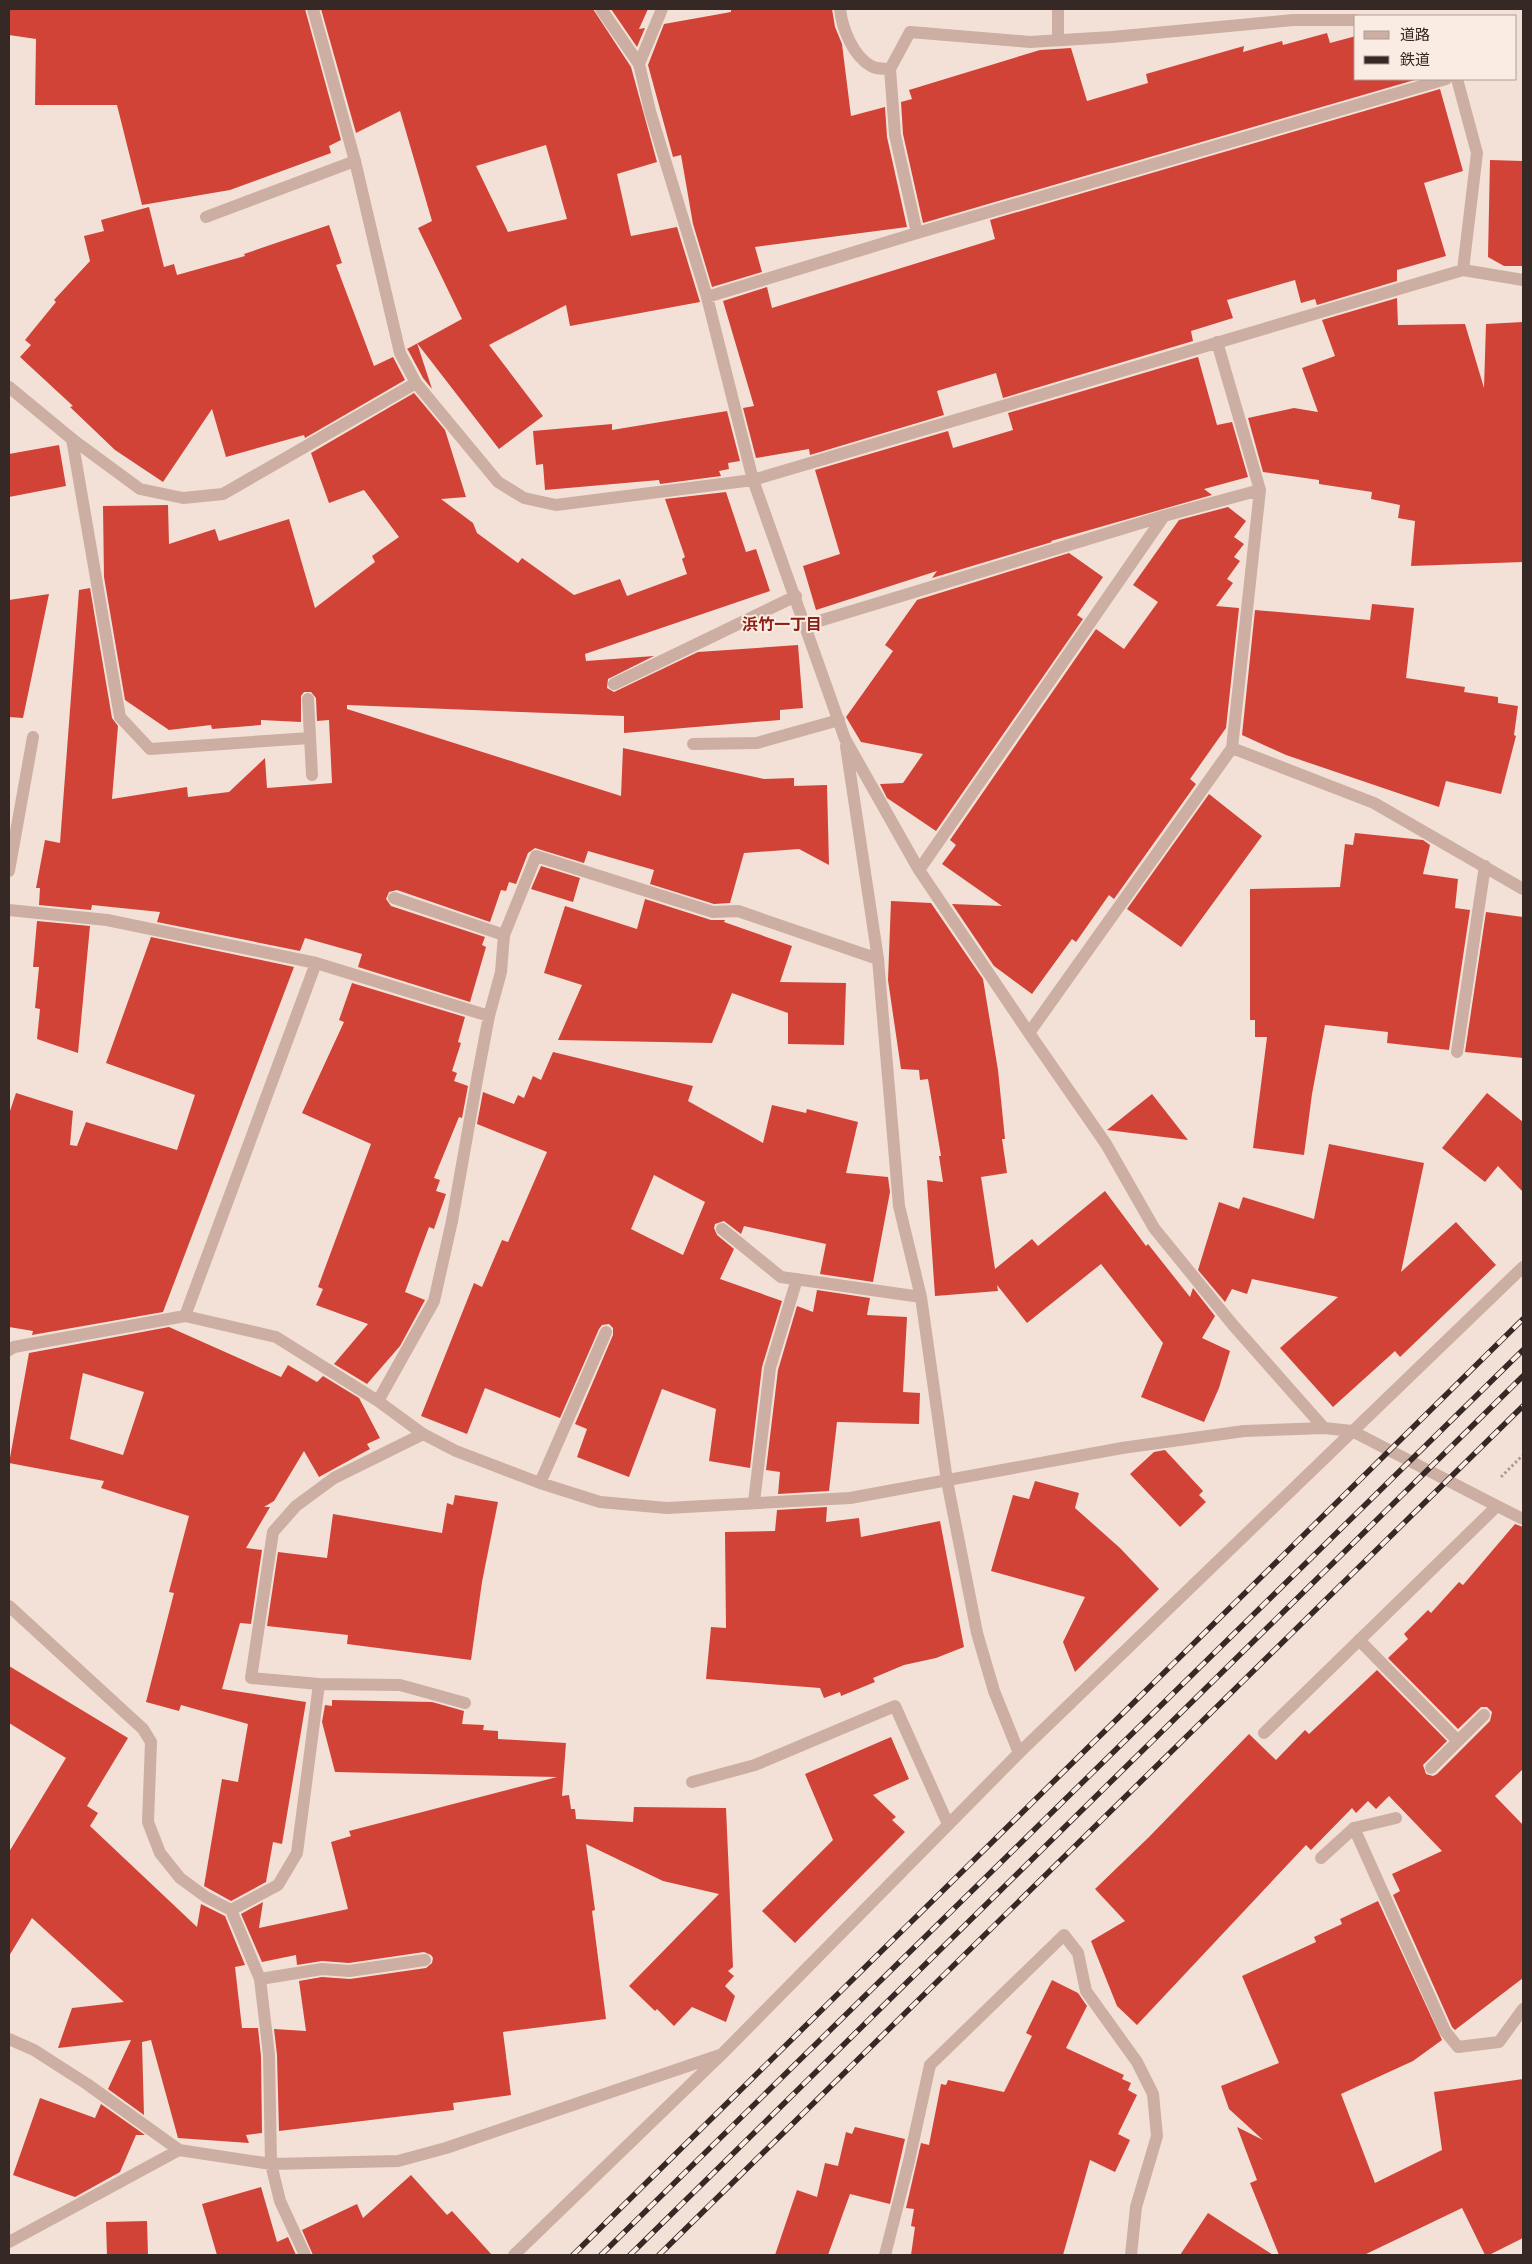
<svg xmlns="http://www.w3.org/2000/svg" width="1532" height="2264" font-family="Jost,'Noto Sans JP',sans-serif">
<rect width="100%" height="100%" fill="#f3e1d7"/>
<path fill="#d14337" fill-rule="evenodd" d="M 9,9 L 305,9 L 341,140 L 329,146 L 331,153 L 230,190 L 142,205 L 117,105 L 35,105 L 36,39 L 9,35 Z
M 321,9 L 593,9 L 631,67 L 657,162 L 617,174 L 631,236 L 677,227 L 700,302 L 570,326 L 566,305 L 489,345 L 543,416 L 499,449 L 417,343 L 432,389 L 423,378 L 408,350 L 407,349 L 462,319 L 418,228 L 432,221 L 400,111 L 356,133 ZM 546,145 L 567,219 L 508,232 L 476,166 Z
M 611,9 L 648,9 L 639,29 L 645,28 L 637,47 Z
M 731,9 L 832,9 L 835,27 L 842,44 L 851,116 L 885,107 L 887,137 L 907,227 L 755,247 L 762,272 L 712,287 L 693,224 L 681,155 L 673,157 L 648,65 L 664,24 L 731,12 Z
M 1327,33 L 1330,43 L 1356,36 L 1356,79 L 1418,79 L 923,223 L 903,134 L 901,102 L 912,99 L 909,90 L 1040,50 L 1071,48 L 1087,101 L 1148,83 L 1146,74 L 1244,46 L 1243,52 L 1282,41 L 1283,45 Z
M 1440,89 L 1463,171 L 1424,183 L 1446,256 L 1397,270 L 1397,281 L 1317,305 L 1315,299 L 1301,303 L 1295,280 L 1227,300 L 1233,318 L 1191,331 L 1193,341 L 1003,398 L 996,373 L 937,391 L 944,415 L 810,455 L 809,449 L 756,458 L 743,408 L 754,406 L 723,301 L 767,287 L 772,308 L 995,239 L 990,220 Z
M 1490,160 L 1523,161 L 1523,266 L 1504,266 L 1488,257 Z
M 149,207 L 164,267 L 174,264 L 177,275 L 245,256 L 244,254 L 329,225 L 342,263 L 336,265 L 374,366 L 393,357 L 405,380 L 305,438 L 304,435 L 226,457 L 212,409 L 163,482 L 115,450 L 70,407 L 73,406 L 20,357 L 31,345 L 25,340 L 56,302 L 54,300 L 90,261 L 84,236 L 104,231 L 101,220 Z
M 1397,298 L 1398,325 L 1465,324 L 1484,388 L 1486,324 L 1523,322 L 1523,562 L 1411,566 L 1415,521 L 1398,518 L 1400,505 L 1371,499 L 1372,492 L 1319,484 L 1319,480 L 1263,472 L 1248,418 L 1294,408 L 1318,412 L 1302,368 L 1335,356 L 1322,320 Z
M 1198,357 L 1217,425 L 1232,422 L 1248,477 L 1204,489 L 1212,495 L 1051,541 L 1052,542 L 932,578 L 937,571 L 816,610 L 803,566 L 840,554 L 815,470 L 948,431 L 953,448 L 1013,430 L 1008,413 Z
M 414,393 L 445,430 L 466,497 L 441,499 L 473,523 L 477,533 L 518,563 L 522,558 L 574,595 L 620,579 L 627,596 L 687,574 L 682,559 L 685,557 L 665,499 L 726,492 L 746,552 L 756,549 L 770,591 L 585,654 L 586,661 L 654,656 L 608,679 L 607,688 L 614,692 L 698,652 L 798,645 L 803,708 L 780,710 L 780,720 L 624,733 L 624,716 L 347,705 L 347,709 L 621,796 L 623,748 L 764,779 L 794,778 L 794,786 L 827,785 L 829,865 L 799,849 L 744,853 L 730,903 L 714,904 L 650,884 L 654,870 L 588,851 L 584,863 L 535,848 L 528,853 L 516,884 L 509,882 L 506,891 L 501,890 L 490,922 L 397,890 L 389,892 L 386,899 L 391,906 L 485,937 L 482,945 L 486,947 L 470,1002 L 358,967 L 362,954 L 305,938 L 300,951 L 157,922 L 160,912 L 92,905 L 91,910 L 39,905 L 40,888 L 36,888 L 45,840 L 60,843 L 79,590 L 90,588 L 112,718 L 118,726 L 112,799 L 187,787 L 188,797 L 229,792 L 265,758 L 267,788 L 332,783 L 329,720 L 317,721 L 316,698 L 311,692 L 304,692 L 301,696 L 301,722 L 261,720 L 261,725 L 212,729 L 211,725 L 169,730 L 125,700 L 104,577 L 103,506 L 168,505 L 169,544 L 215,529 L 219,541 L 289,519 L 315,608 L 375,562 L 372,556 L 399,537 L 364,490 L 329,503 L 311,453 Z
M 727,411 L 740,461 L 728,463 L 729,469 L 719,471 L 721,476 L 660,484 L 659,480 L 545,490 L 543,464 L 536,465 L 533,431 L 612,424 L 612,430 Z
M 59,445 L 66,486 L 9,497 L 9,454 Z
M 1228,507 L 1246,521 L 1234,537 L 1244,544 L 1234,557 L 1240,561 L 1227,579 L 1233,583 L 1216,606 L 1239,608 L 1226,728 L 1190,779 L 1196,784 L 1114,899 L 1109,895 L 1076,942 L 1072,939 L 1032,994 L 994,966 L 952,904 L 1002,906 L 942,864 L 956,845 L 950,840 L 1096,629 L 1124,649 L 1158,602 L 1133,585 L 1179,520 Z
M 1069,553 L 1103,577 L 1077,615 L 1083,619 L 936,831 L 887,798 L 880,784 L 903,783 L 923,754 L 861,742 L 846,717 L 893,651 L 885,645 L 917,600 Z
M 49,594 L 23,718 L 9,717 L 9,600 Z
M 1372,604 L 1414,608 L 1406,678 L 1465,687 L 1464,692 L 1498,697 L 1498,703 L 1518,706 L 1514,735 L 1516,736 L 1501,794 L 1446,781 L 1439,807 L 1286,755 L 1242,735 L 1255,610 L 1370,620 Z
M 1209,794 L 1262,836 L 1181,947 L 1127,909 Z
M 1355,833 L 1423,840 L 1430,845 L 1423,874 L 1458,879 L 1455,908 L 1470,910 L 1449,1050 L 1387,1043 L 1388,1032 L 1325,1025 L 1312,1094 L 1304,1155 L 1253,1148 L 1267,1037 L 1255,1037 L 1255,1020 L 1250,1020 L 1250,889 L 1340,887 L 1345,844 L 1353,845 Z
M 541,866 L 580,878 L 573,902 L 531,889 Z
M 645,899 L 711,920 L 725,920 L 724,922 L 792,946 L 780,982 L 846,983 L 844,1045 L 788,1044 L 788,1013 L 732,993 L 712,1043 L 558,1040 L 582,985 L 544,973 L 565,906 L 637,929 Z
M 891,901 L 931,903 L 983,979 L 998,1070 L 1005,1139 L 1002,1139 L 1007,1173 L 981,1177 L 995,1269 L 1032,1239 L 1038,1246 L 1105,1191 L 1146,1246 L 1148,1244 L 1190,1297 L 1193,1288 L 1215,1316 L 1202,1338 L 1230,1351 L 1219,1388 L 1204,1422 L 1141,1397 L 1163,1343 L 1101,1264 L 1027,1323 L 997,1285 L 998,1291 L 935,1296 L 927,1180 L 943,1182 L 939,1156 L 941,1156 L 928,1079 L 920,1080 L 919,1070 L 901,1069 L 888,980 Z
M 1486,912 L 1523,917 L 1523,1058 L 1465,1052 Z
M 37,921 L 90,926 L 78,1053 L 37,1039 L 40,1009 L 35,1008 L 39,967 L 33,967 Z
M 151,937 L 294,967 L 163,1312 L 32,1335 L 33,1331 L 9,1327 L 9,1114 L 16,1093 L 73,1111 L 70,1145 L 77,1146 L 86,1122 L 177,1150 L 195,1095 L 106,1063 Z
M 352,983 L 465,1017 L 458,1042 L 461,1043 L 452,1071 L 457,1073 L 454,1081 L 468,1086 L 462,1118 L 459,1117 L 434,1178 L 440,1180 L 436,1191 L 446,1194 L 434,1229 L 429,1227 L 405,1292 L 425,1300 L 400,1346 L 367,1384 L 334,1364 L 368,1324 L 316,1305 L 323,1289 L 318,1287 L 371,1144 L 302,1113 L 344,1022 L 339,1020 Z
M 553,1052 L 693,1086 L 688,1101 L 763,1143 L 772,1105 L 806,1113 L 807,1109 L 858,1122 L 846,1173 L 888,1177 L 890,1192 L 873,1282 L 820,1274 L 826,1244 L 744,1226 L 741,1234 L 724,1221 L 715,1224 L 714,1228 L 717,1235 L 734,1249 L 720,1279 L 782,1301 L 762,1367 L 750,1468 L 709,1461 L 716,1409 L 662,1389 L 629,1477 L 577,1457 L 587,1429 L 575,1424 L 613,1335 L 613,1328 L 609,1324 L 602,1325 L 599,1329 L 560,1418 L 485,1388 L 467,1434 L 421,1416 L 474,1283 L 482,1287 L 502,1240 L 508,1242 L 547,1152 L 477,1124 L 483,1092 L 514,1104 L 518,1095 L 524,1098 L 533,1076 L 541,1080 ZM 654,1175 L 705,1202 L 683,1255 L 631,1229 Z
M 1487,1093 L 1523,1122 L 1523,1192 L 1498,1166 L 1485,1182 L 1442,1148 Z
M 1152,1094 L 1188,1140 L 1107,1130 Z
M 1329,1144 L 1424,1163 L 1401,1272 L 1456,1222 L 1496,1265 L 1400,1357 L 1395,1351 L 1333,1407 L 1280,1348 L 1338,1297 L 1252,1279 L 1247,1294 L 1232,1289 L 1225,1302 L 1198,1270 L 1219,1202 L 1239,1209 L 1243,1197 L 1314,1219 Z
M 817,1290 L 870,1298 L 867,1315 L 907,1317 L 903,1392 L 920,1393 L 919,1424 L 837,1422 L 829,1491 L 778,1494 L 780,1472 L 766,1470 L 778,1370 L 797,1306 L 813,1312 Z
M 169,1327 L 281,1377 L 288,1365 L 317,1382 L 323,1376 L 359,1398 L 380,1438 L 367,1444 L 370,1449 L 319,1477 L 304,1451 L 274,1501 L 264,1507 L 270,1507 L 246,1548 L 262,1550 L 251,1624 L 240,1623 L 222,1689 L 306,1702 L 282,1844 L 273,1842 L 266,1882 L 231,1901 L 204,1886 L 222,1779 L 238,1782 L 248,1724 L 181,1705 L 179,1711 L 146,1702 L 174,1593 L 169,1592 L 189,1516 L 101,1488 L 104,1481 L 9,1463 L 29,1353 ZM 83,1373 L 144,1392 L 123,1455 L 70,1439 Z
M 1165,1450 L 1203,1491 L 1199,1495 L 1206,1502 L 1180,1527 L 1130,1474 L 1154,1452 Z
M 1035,1481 L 1079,1493 L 1075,1508 L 1120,1548 L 1159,1589 L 1075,1672 L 1063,1642 L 1085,1597 L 991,1571 L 1013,1495 L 1029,1499 Z
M 455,1495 L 498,1502 L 482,1582 L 471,1660 L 347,1644 L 348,1635 L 267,1626 L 278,1552 L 327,1558 L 333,1514 L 442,1533 L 447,1503 L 453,1505 Z
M 827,1507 L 826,1522 L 859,1518 L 861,1537 L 940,1521 L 964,1647 L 936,1658 L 904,1665 L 873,1678 L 875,1682 L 841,1696 L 840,1692 L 824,1698 L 820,1688 L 706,1679 L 711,1627 L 726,1628 L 725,1532 L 775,1531 L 777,1510 Z
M 1515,1524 L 1523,1527 L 1523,1769 L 1495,1796 L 1523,1825 L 1523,1978 L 1455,2030 L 1452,2027 L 1393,1895 L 1400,1891 L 1392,1874 L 1442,1851 L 1389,1796 L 1376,1809 L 1368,1801 L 1356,1813 L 1352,1808 L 1311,1850 L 1306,1845 L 1137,2025 L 1117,2006 L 1091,1941 L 1125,1921 L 1095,1889 L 1149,1837 L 1249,1734 L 1276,1760 L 1305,1730 L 1309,1734 L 1377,1670 L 1447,1741 L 1423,1765 L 1426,1774 L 1433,1776 L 1437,1774 L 1490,1721 L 1492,1712 L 1487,1707 L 1481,1707 L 1458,1729 L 1388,1658 L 1408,1639 L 1404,1634 L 1428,1610 L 1431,1613 L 1459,1582 L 1463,1585 Z
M 9,1666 L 128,1738 L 87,1806 L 98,1813 L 90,1826 L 197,1927 L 201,1904 L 225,1916 L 245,1965 L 235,1967 L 242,2028 L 258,2028 L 261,2056 L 262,2133 L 246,2135 L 249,2143 L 178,2138 L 151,2040 L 142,2042 L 144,2115 L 108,2089 L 131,2040 L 58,2048 L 72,2008 L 124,2002 L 32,1918 L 9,1956 L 9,1852 L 66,1758 L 9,1723 Z
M 332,1700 L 432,1702 L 464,1711 L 462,1724 L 484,1725 L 483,1730 L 498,1731 L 498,1739 L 566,1743 L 562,1796 L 569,1795 L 571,1809 L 575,1809 L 576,1819 L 633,1822 L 634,1807 L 726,1808 L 733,1967 L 728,1971 L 734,1976 L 725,1986 L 735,1996 L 726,2022 L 692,2007 L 674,2026 L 657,2009 L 655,2011 L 629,1986 L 719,1894 L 663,1881 L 586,1844 L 595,1910 L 592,1911 L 606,2019 L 503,2032 L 511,2095 L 453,2103 L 454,2110 L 279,2131 L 277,2055 L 274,2029 L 306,2031 L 299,1981 L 322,1977 L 350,1979 L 426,1968 L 432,1963 L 433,1958 L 431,1955 L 424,1952 L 349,1963 L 322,1961 L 297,1965 L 296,1955 L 262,1962 L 241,1914 L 263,1902 L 259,1928 L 348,1909 L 331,1842 L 351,1836 L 349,1831 L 557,1777 L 335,1772 L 322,1722 L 325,1705 L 332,1706 Z
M 891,1737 L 909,1779 L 873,1795 L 896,1817 L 892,1820 L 905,1832 L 795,1943 L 762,1911 L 833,1840 L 805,1774 Z
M 1378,1901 L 1442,2040 L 1413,2061 L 1341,2094 L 1375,2183 L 1442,2150 L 1434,2092 L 1523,2079 L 1523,2238 L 1489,2255 L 1485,2255 L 1462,2208 L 1364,2255 L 1279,2255 L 1250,2183 L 1257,2180 L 1237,2127 L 1263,2140 L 1229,2109 L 1221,2086 L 1279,2063 L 1242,1976 L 1316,1942 L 1314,1937 L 1342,1924 L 1340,1919 Z
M 1052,1980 L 1078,1993 L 1087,2006 L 1066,2048 L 1124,2075 L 1122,2079 L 1131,2083 L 1128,2090 L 1137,2095 L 1118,2134 L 1130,2140 L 1115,2172 L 1090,2160 L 1063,2255 L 911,2255 L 915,2227 L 911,2226 L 914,2209 L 906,2208 L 921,2143 L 929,2145 L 941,2084 L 946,2085 L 948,2080 L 1004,2092 L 1032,2036 L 1026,2033 Z
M 40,2098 L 95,2118 L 101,2104 L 145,2135 L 136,2135 L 120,2172 L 75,2197 L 13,2175 Z
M 855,2127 L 905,2139 L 890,2204 L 850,2194 L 828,2255 L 775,2255 L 797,2190 L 817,2197 L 825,2163 L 838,2166 L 846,2132 L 852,2134 Z
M 411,2175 L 447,2215 L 452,2211 L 492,2255 L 313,2255 L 302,2230 L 357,2204 L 363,2218 Z
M 261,2187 L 277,2242 L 288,2237 L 296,2255 L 217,2255 L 202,2204 Z
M 1208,2213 L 1273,2255 L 1180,2255 Z
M 147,2221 L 148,2255 L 107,2255 L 106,2222 Z"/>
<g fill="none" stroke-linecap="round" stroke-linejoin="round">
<path stroke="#b8988c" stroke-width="3" stroke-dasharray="2.5 2.5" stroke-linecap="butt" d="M 1501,1477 L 1523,1455"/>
<path stroke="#ccaea2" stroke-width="12" d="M 1058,9 L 1058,40
M 206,217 L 355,161
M 917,233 L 1446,79
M 72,439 L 120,717 L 150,749 L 310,738
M 614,684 L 796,596
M 308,699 L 312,775
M 693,744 L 757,743 L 839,720
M 9,871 L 33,737
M 394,898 L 504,935
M 878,959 L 899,1206 L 921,1297 L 947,1481 L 977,1633 L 994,1691 L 1019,1753
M 1029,1033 L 1106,1144 L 1154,1228 L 1233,1325 L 1324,1428
M 1457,1052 L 1485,866
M 452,1221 L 478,1074
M 722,1229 L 781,1277 L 921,1297
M 423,1434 L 334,1478 L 296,1506 L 273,1532 L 251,1678 L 319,1684 L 400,1685 L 465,1703
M 754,1502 L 770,1368 L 797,1279
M 1359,1640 L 1458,1741
M 1431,1768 L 1484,1715
M 692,1782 L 755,1765 L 895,1706 L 948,1824
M 1321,1858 L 1354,1828 L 1396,1818
M 231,1910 L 278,1885 L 297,1853 L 319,1684
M 260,1979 L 322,1969 L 349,1971 L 425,1960
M 885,2255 L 909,2161 L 930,2065"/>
<path stroke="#ccaea2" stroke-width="12" d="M 1352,1431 L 1497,1506"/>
<path stroke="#ccaea2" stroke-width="12" d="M 313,9 L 355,161 L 400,353 L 416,383 L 498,482 L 524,498 L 556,505 L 753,480 L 1463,270 L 1523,280
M 601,9 L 639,64 L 650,111 L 707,297 L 753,480 L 845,739 L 919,870 L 1029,1033 L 1232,748 L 1260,490 L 1217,342
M 840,9 C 842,28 853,56 871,66 C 876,69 884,69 890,69 L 910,32 L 1030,42 L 1112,37 L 1293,20 L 1356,20
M 639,64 L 662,9
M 1457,79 L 1477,153 L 1463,270
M 707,297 L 917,233 L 895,135 L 890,69
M 9,387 L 72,439 L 140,489 L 183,498 L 223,494 L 416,383
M 806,625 L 1164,516 L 1260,490
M 1232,748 L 1374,803 L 1523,889
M 919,870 L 1164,516
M 9,910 L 107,920 L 316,963 L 489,1016
M 478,1074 L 489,1016 L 501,972 L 504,935 L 536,856 L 713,912 L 738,911 L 878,959 L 846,746
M 185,1316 L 316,963
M 9,1350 L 14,1347 L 185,1316 L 276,1337 L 378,1401 L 423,1434 L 456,1451 L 540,1483 L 600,1502 L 667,1508 L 850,1498 L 1122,1448 L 1244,1431 L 1324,1428 L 1352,1431
M 378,1401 L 434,1301 L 452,1221
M 540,1483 L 606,1332
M 9,1606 L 143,1729 L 151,1742 L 148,1822 L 160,1853 L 180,1878 L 206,1897 L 231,1910 L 260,1979 L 269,2055 L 271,2164 L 280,2201 L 305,2255
M 1264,1733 L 1497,1506 L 1523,1519
M 1354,1828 L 1445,2031 L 1458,2047 L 1499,2042 L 1523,2009
M 9,2039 L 34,2050 L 87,2084 L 179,2150 L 271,2164 L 398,2161 L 446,2148 L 720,2055
M 930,2065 L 1064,1935 L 1078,1953 L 1086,1991 L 1137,2062 L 1153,2094 L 1157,2136 L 1136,2207 L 1131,2255
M 9,2242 L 179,2150
M 514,2255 L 723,2053 L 1019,1753 L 1523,1267"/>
<g stroke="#362825" stroke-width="5.5">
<path id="rail" d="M 573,2255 L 1523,1319
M 601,2255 L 1523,1350
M 630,2255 L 1523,1376
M 659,2255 L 1523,1406"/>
</g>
<use href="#rail" stroke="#fbece3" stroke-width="4" stroke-dasharray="11" stroke-linecap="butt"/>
</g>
<g text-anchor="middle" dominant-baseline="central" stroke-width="4" stroke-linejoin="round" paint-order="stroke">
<g font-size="16" font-weight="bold" fill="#8c2017" stroke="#fbece3">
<text x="782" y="624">浜竹一丁目</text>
</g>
</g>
<rect width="1532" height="2264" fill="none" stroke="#362825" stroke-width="20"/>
<rect x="1354" y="15" width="162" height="65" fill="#fbece3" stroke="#ac9e97"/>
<rect x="1364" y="31" width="25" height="8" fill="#ccaea2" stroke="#ac9e97"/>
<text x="1400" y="40" font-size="15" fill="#362825">道路</text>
<rect x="1364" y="56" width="25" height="8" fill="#362825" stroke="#ac9e97"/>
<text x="1400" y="65" font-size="15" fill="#362825">鉄道</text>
</svg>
